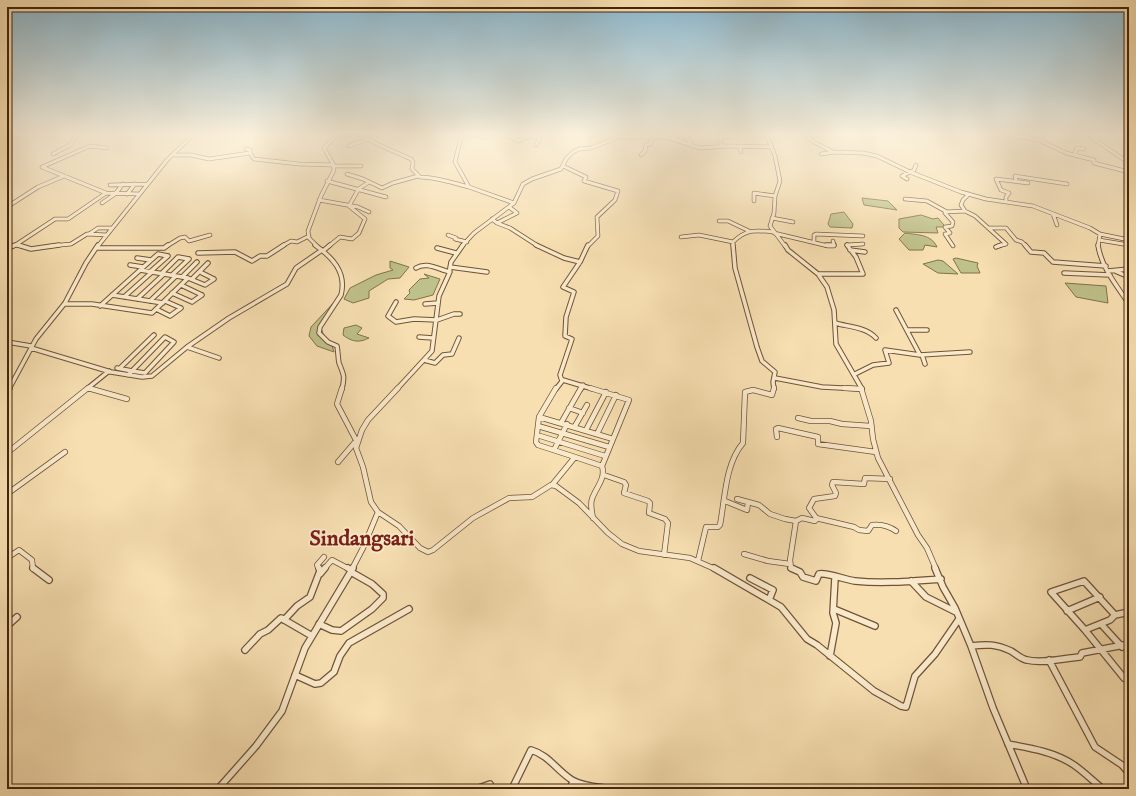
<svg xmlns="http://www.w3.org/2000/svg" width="1136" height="796" font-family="'IM FELL English',serif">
<rect width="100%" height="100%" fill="#f7dfb1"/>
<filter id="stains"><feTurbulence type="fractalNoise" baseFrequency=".005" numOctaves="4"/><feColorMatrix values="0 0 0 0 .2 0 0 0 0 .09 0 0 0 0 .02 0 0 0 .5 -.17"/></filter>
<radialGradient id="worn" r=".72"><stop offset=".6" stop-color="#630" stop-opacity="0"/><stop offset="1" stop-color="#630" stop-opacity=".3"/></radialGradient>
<path fill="#bfc18a" stroke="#81734c" d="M 862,198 L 888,201 L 897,210 L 864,205 Z
M 844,212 L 853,224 L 852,228 L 830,227 L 828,224 L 831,214 Z
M 921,215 L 933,219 L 938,218 L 944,225 L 943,227 L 936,227 L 938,233 L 903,232 L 899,228 L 899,219 Z
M 905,233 C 917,235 931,234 937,247 L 925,245 L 923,250 L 909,250 L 899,239 Z
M 956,258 L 978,263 L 977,266 L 980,273 L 961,273 L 953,259 Z
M 938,260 L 943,261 L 958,274 L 938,273 L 923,264 Z
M 390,261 L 409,267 L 400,278 L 388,279 L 369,291 L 369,298 L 353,303 L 344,299 L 350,288 L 376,275 L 393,270 L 390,268 Z
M 424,274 L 440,279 L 433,295 L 414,300 L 404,299 L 410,293 L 409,290 L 420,279 L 429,278 Z
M 1065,283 L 1106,286 L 1108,303 L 1076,297 Z
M 338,298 L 321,328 L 324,336 L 331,342 L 334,352 L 317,346 L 309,336 L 311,327 Z
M 356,325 L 362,328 L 357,334 L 369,338 C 359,343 352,342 343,335 L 344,328 Z"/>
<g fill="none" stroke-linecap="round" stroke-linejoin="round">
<path stroke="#79806c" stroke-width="1" d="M 7,135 L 13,133"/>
<g stroke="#705437" stroke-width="4.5">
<path id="minor-far3" d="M 358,133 L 377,144 L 411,159 L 413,162 L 412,169 L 420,177 C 436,177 453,183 469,187
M 469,133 L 483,137 L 490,133
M 501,133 L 519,141 L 528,136 L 540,138 L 536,145
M 613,133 L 619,137 L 666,137 L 700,148 L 729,146 L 772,147
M 766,133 L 775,156 L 780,181 L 775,196 L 774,213 L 770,226 L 785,246
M 805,133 L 812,141 L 833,152 L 863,153 L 877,156 L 910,172 L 961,192 L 986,199 L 1033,206 L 1090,228 L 1100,234 L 1129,240
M 900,133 L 903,134
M 1014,133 L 1015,136 L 1039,140 L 1066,153 L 1094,160 L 1094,163 L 1129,172
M 1074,133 L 1086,135
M 1085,133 L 1129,163
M 674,139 L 675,136 L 683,135 L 690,141 L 692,146
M 349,146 L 368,139
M 724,146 L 720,143 L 721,137 L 736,136
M 740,146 L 741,152
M 107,148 L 90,146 L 42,167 L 106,193 L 139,194
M 246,149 L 250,150 L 250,153 L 254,159 L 299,164 L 333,165
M 53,154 L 70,145 L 79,133
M 821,154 L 835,152
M 172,155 L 191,155 L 209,159 L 250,153
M 641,155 L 645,151 L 646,145 L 650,144 L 654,133
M 1074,155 L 1077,148 L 1084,149
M 333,166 L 361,166
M 563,166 L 586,177 L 584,181 L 618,191 L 615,200 L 597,217 L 598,236 L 588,246
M 347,174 L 363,179 L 382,188 L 393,183 L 418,176
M 907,179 L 902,176 L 914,170 L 916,165
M 1016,180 L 1015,176 L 1067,184
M 327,181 L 386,197
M 110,185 L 148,184
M 357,190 L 369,182
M 127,194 L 135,184
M 969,194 L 963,200 L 961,205 L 965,211 L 975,216 L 1006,244 L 998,246
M 905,199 L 927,201 L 947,212
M 319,200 L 358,207 L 369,212
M 754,201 L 754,193 L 775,196
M 1006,201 L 1006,197 L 1009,193 L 1001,190 L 996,179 L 1028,183
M 102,203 L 115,194 L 123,184
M 514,203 L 523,184 L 532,179 L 561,169 L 566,159 L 573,152 L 579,149 L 591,148 L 619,137
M 7,207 L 38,187 L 64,176
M 945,212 L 965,211
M 945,213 L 953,222 L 952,226 L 945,227 L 950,233 L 945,234 L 953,246
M 1053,214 L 1057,225
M 772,218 L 793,222
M 492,219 L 497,223 L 510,228 L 538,246
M 719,221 L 728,221 L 749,231
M 497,223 L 517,213 L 509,207
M 989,228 L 1006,228 L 1016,240 L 1022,242 L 1026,246
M 774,233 L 828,246 L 834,246 L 833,241
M 89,234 L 98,228 L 112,228
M 448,235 L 456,238 L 455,239 L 467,242
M 681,237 L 699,235 L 733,242
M 1099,240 L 1129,245
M 733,242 C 746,229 756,230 773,232
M 733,242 L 733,246
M 814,242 L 814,235 L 816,234 L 863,236
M 13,246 L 16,245 L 21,246
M 14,246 L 55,219 L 68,219 L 106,193
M 51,246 L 71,244 L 87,234 L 107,235
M 98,246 L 167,160 L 195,133
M 167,246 L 180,238 L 185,237 L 189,241 L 210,235
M 282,246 L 291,241 L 297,242 L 309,236
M 317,246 L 309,238 L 308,231 L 321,196 L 334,170 L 333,164 L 324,148 L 339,133
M 329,246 L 340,237 L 352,239 L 359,233 L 365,219 L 349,206 L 358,190
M 462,246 L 474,233 L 514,203 L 469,187 L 455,162 L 462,133
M 848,246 L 847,245 L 863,244
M 1098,246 L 1100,234"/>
</g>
<g stroke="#705437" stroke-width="5.5">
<path id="minor-far2" d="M 18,245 L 31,249 L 59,245
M 315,245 C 332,257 347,272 341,295 L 320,327 L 319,333 L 328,342 L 337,346 C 338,351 338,358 339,363 C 344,375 345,377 342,389
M 536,245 L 564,258 L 580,262
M 733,245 L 735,268 L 757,347 L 762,361 L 775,372 L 773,382 L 774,389
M 785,245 L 788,250 L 818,274 L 827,287 L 834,310 L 836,344 L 862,389
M 826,245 L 834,245
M 1025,245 L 1031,252 L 1044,253 L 1053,262 L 1106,266
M 1098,245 C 1101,267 1117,286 1129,304
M 996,247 L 1001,245
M 96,248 L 164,248 L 168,245
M 437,248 L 456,253
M 7,249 L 15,245
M 850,250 L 865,252
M 323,251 L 330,245
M 198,253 L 235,252 L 252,261 L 260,256 L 267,256 L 284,245
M 137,258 L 151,260
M 130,265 L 143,267
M 450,267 L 487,272
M 416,268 C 427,261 439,270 450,272
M 1108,271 L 1129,269
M 1115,271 L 1129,277
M 150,272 L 168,256
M 202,273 L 214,279
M 1064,273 L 1110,275
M 161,274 L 178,257 L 189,259
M 818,274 L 863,274 L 856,257 L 847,245
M 172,275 L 189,259
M 182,277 L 197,262
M 188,278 L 205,285 L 214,279
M 192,279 L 208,263
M 181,285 L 202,295
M 172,293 L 192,302 L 202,295
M 112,295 L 163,303
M 124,297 L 152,272
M 137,299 L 164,274
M 150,301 L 176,276
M 165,301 L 181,308
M 396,302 L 388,316 L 396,322 L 414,319 L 437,320 L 454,314 L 460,314
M 64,304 L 92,304 L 152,313 L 188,278 L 140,270
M 425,304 L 438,303
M 100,306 L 158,254 L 168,256
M 156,309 L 170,316 L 181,308
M 896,310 L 920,355
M 835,323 C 849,327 866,327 876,338
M 907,330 L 927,330
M 165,337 L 174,342 L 145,373 L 132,371 Z
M 419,337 L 433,338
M 7,342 L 31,346
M 187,347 L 219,358
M 31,348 L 111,372 L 142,377 L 152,376 L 187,347 L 229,318 L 287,284 L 296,268 L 322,250
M 922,355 L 925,364
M 424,360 L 435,363 L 443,355 L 452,354 L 459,338
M 117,368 L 132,371
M 120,368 L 154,335
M 855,374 L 873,365 L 889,363 L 885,350 L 920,355 L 970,352
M 128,375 L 132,371
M 775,378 L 822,387 L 862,389
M 562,381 L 560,375 L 572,339 L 565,336 L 566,317 L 574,292 L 563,287 L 580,262 L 588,245
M 88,388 L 109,371
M 9,389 L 36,339 L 65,303 L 86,263 L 98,245
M 87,389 L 93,389
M 397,389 L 432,351 L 439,296 L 449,274 L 451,262 L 463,245
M 556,389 L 563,380 L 593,389
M 581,389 L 583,385"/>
</g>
<g stroke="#705437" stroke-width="6">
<path id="minor-far1" d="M 88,388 L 127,399
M 342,388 L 337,404 L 357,442
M 556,388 L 539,417 L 536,442 L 538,445 L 575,457
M 590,388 L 629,400 L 602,466
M 844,388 L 862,389
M 861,388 L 871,421 L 873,439 L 878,458 L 918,535 L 927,548 L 936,569
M 7,393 L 10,388
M 569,408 L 583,413
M 539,417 L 613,439
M 798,418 L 811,421 L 830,421 L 842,424 L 871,426
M 561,423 L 581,388
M 538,426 L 609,447
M 575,426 L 587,405
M 586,430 L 606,392
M 597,434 L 616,395
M 537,435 L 605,456
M 777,437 L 776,429 L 778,428 L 818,437 L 818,444 L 876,452
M 554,450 L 567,424
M 7,453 L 88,388
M 338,462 L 356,441
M 604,475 L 624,482 L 626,485 L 624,493 L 648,501 L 650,503 L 649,513 L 665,519 L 668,523 L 664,555
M 552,485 L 575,457 L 602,466 C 606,479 596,487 592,499 C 590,505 592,512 593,518
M 7,494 L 65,452
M 737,499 L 759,505 L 770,514 L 785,519 L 796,521 L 802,518 L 815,521 L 817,519 L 809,508 L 814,499 L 835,496 L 836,493 L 832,485 L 833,482 L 864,484 L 865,478 L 890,479
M 725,501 L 747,510 L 748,502
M 378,512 L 399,526 L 420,548 L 428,552 L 433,550 L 473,518 L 509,498 L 532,497 L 551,485 L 556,486 L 579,503 L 608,533 L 622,544 L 639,551 L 690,558 L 715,569
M 816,518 L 854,527 L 859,530 L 868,531 L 872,525 C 881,524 889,526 896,531
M 744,554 L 768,561 L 790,564
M 7,558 L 19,550 L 32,560 L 33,569
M 698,561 L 706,527 L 718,527 L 720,525 C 725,499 725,464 743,443 L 745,392 L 753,390 L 772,395 L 774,388
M 319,569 L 317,565 L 324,557
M 324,569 L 332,560 L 349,569
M 352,569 L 363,548 L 378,512 L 371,502 L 363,467 L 356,448 L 362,430 L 368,420 L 398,388
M 794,569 L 791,568 L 790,560 L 796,521"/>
</g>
<g stroke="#705437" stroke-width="8">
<path id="minor" d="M 33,568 L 49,580
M 348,568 L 351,570
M 714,568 L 781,607 L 807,639 L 817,645 L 874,691 L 901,706 L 906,707 L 915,676 L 935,654 L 959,619
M 791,568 L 800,572 L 803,577 L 816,581 L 819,574 C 826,572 846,580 855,581 C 884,584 912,581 941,579
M 935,568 L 943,587 L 955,608 L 971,646 L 993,708 L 1027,789
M 320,574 L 325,568
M 750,578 L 773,590 L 769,600
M 911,581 L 926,597 L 956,612
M 834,609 L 875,626
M 1067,611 L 1100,597
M 1115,615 L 1084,581 L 1051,592 L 1085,630 L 1124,678
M 284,620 L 297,606 L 310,597 L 320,571 L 319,568
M 319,624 L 332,630 L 341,631 L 372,609 L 383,598 L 383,594 L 372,584 L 351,572
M 1101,624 L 1122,647
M 7,626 L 17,617
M 1085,630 L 1110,620 L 1115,615 L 1129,612
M 971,646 C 987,644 996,644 1011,651 C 1016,654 1021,659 1027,660 C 1042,664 1064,658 1080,657 L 1082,653 L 1129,644
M 245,650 L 260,634 L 268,630 L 281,618 L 312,636
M 830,656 L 836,623 L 833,613 L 835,578
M 1049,660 L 1095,747 L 1122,765 L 1129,773
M 295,675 L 315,684 L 321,683 L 334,672 L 340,656 L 349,643 L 409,609
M 1008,744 C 1030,748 1055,752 1074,765 C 1084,772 1093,781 1103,789
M 218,789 L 256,746 L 282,711 L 305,648 L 353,568
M 476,789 L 490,784
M 512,789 L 531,750 C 549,755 557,771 572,780 C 584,787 599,787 612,789
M 569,789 L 574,781
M 614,789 L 620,789"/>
</g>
<use href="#minor-far3" stroke="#faeacc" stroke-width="3"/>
<use href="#minor-far2" stroke="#faeacc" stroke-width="3.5"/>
<use href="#minor-far1" stroke="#faeacc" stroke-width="4.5"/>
<use href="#minor" stroke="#faeacc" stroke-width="5.5"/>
</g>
<linearGradient id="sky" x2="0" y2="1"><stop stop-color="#8ab8d0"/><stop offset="0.55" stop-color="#fbf1dc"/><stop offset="1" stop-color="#fbf1dc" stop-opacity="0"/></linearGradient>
<rect width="1136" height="244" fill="url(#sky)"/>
<g text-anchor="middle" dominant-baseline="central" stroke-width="3.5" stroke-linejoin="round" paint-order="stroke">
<g font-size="22" font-weight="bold" fill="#7a1f14" stroke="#faeacc">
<text x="362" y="539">Sindangsari</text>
</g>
</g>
<rect width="1136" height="796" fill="none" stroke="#f7dfb1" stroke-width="24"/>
<rect x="8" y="8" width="1120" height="780" fill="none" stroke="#43250e" stroke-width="2"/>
<rect x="12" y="12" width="1112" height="772" fill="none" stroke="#43250e"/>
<rect width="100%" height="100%" filter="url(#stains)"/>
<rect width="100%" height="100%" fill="url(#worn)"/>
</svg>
